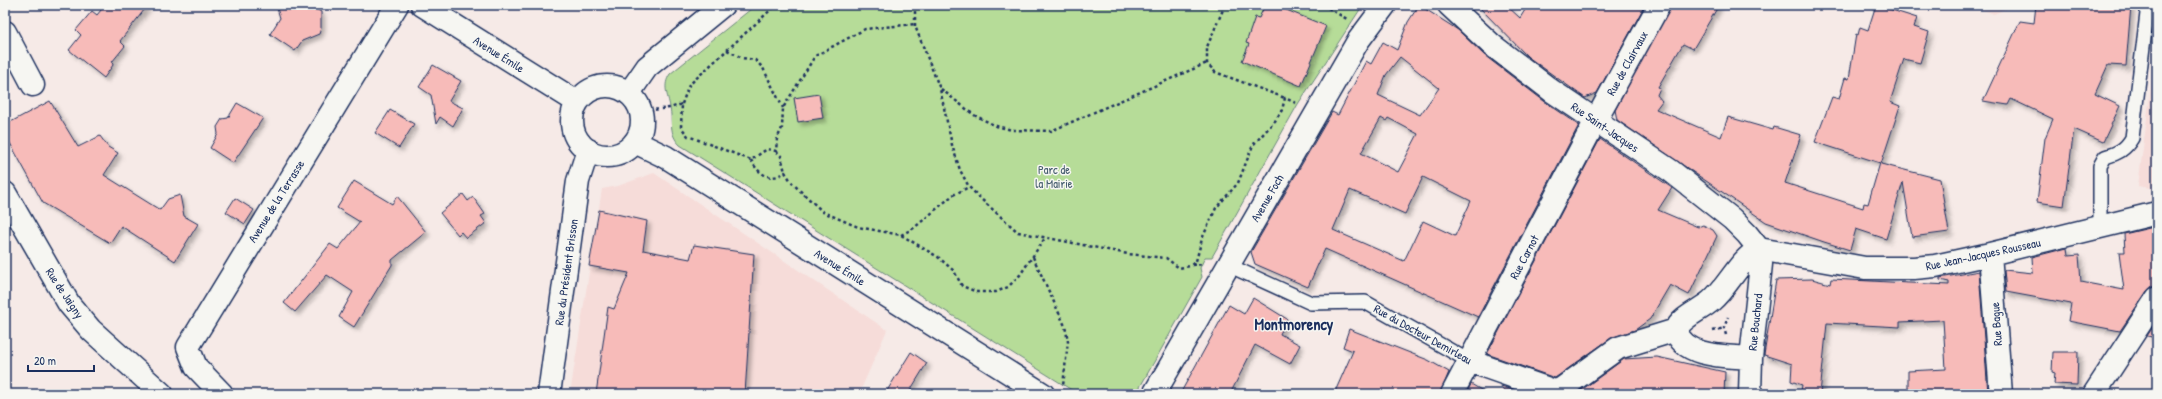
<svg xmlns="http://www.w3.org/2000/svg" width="2162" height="399" font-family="'Patrick Hand',sans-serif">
<defs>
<filter id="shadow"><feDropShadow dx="3.5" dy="3.5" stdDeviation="2" flood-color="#0004"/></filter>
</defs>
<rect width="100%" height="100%" fill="#f6eae7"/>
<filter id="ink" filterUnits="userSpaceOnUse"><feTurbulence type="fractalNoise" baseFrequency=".025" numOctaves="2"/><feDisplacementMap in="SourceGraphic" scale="8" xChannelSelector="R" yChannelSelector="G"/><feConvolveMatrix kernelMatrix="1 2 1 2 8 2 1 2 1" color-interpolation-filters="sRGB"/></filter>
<g filter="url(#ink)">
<path fill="#f6dcd9" d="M 1969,5 L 2014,5 L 1994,14 Z
M 2157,41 L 2157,189 L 2138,186 Z
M 654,173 L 887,330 L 859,394 L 570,394 L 602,189 L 618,186 Z"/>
<path fill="#b6dc98" stroke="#68867b" d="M 756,5 L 1363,5 L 1298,104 L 1212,257 L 1205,257 L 1200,268 L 1202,277 L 1136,394 L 1078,394 L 680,145 C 668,133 673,122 670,107 C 668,95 662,86 670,74 Z"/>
<path fill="#f7bbb9" stroke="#1b2f5e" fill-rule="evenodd" filter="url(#shadow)" d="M 105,5 L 148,5 L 120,41 L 125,46 L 112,62 L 113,65 L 104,78 L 69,50 L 81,35 L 76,30 L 92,11 L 97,15 Z
M 276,5 L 310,5 L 321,12 L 321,28 L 319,34 L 302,41 L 295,51 L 270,34 L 280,18 Z
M 1265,5 L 1274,5 L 1326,26 L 1301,86 L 1242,61 L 1249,44 L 1246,43 L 1255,17 L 1259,18 Z
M 1419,5 L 1458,30 L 1484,55 L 1544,101 L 1579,125 L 1478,317 L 1325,249 L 1308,287 L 1255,264 L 1251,252 L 1332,112 L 1338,115 L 1366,61 L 1371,64 L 1383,42 L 1397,50 L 1408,22 ZM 1400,57 L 1439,88 L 1420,115 L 1378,95 L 1386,75 ZM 1381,118 L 1386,121 L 1388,118 L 1418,134 L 1398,172 L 1361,153 ZM 1423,177 L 1471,201 L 1455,236 L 1423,221 L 1404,261 L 1333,230 L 1350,190 L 1405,214 Z
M 1477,5 L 1506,5 L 1520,18 L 1528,5 L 1645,5 L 1597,93 L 1585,98 L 1528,57 Z
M 1671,5 L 1719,5 L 1693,49 L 1683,44 L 1658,87 L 1660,88 L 1657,95 L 1662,101 L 1656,109 L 1721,137 L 1728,117 L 1773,130 L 1774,127 L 1801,135 L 1785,183 L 1863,208 L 1864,203 L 1868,204 L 1880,163 L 1815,142 L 1832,97 L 1839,99 L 1845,78 L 1849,79 L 1856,34 L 1858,35 L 1860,27 L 1868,30 L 1876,5 L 1917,18 L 1914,27 L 1929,32 L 1920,63 L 1904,59 L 1890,102 L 1900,106 L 1881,164 L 1940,179 L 1949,232 L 1912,237 L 1903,182 L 1886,239 L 1856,229 L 1850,250 L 1824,242 L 1766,222 L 1617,120 L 1615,110 Z
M 2036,5 L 2131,5 L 2126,66 L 2108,65 L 2095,94 L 2120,106 L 2103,142 L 2074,129 L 2064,206 L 2037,202 L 2045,138 L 2053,119 L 2011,99 L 2008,105 L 1983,101 L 2020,21 L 2034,23 Z
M 433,65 L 461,81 L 449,101 L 463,108 L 453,126 L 440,117 L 436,124 L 431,95 L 419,87 Z
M 819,94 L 823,118 L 798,122 L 794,98 Z
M 50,101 L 78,147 L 100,136 L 108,147 L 118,153 L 104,175 L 160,210 L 168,199 L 180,195 L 184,216 L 198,224 L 175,261 L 121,226 L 110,243 L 43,203 L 5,134 L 5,125 Z
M 237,103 L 263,118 L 233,163 L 210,148 L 218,134 L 217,127 L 222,119 L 228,118 Z
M 390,110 L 414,124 L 399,148 L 375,133 Z
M 1600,139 L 1672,188 L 1658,210 L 1698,227 L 1703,225 L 1713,230 L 1717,236 L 1689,295 L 1670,285 L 1650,319 L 1635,330 L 1611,338 L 1555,378 L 1487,354 Z
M 354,181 L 392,204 L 397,196 L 426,232 L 392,260 L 392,265 L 354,327 L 339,317 L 353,292 L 327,275 L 295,312 L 284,303 L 330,244 L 338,249 L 360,222 L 337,208 Z
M 463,194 L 468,201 L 473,197 L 485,214 L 481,216 L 486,223 L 466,238 L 461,232 L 458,235 L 440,213 Z
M 235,198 L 254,210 L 245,224 L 226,212 Z
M 599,210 L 647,221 L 643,250 L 690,259 L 694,245 L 754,254 L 745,394 L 596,394 L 608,307 L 614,309 L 629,273 L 589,266 Z
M 2154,227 L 2157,244 L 2157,286 L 2147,291 L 2120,331 L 2068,321 L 2071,304 L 2006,292 L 2004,270 L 2033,273 L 2032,257 L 2067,248 L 2068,256 L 2079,255 L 2081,282 L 2124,290 L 2119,252 L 2125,252 L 2124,234 Z
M 1979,271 L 1988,394 L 1908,394 L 1908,371 L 1946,369 L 1943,320 L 1900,322 L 1900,327 L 1827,323 L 1820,394 L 1809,394 L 1801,391 L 1802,385 L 1791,381 L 1792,364 L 1764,355 L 1776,280 L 1812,279 L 1830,284 L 1831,279 L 1949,285 L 1949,282 L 1940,280 L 1940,278 Z
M 1253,298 L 1287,319 L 1280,334 L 1300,345 L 1290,364 L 1255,345 L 1230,394 L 1180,394 L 1229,305 L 1244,314 Z
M 2157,321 L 2157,338 L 2147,336 Z
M 1349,329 L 1428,360 L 1449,372 L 1440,394 L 1334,394 L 1353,351 L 1343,347 Z
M 911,352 L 927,363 L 908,394 L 885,394 Z
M 2053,352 L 2078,352 L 2077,385 L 2054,384 L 2055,373 L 2052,372 Z
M 1657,357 L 1725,372 L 1724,394 L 1576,394 L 1624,359 Z
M 1471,384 L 1488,394 L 1466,394 Z
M 1501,386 L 1525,394 L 1505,394 Z"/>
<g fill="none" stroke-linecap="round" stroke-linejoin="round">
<g stroke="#1b2f5e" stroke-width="16">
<path id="lane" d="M 2100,227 L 2100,166 L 2105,157 C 2118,153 2125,150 2132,138 L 2148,5
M 1228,265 L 1311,303 L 1365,302 L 1469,361"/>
</g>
<g stroke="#1b2f5e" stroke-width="25">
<path id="street" d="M 422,5 L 577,102
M 1449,5 L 1492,45 L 1552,91 L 1671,171 L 1732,219 L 1747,234 L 1759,249 L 1761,264 L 1751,358 L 1750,394
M 5,32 L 33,85
M572 121a35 35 0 1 1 70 0a35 35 0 1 1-70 0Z
M 629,93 L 647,67 L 723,5
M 635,142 L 666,157 L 1043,394
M 5,193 L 69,304 L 91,330 L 162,394
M 1759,249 L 1865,268 L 1914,268 L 1935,266 L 1990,254 L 2157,213
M 1990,254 L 2001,394
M 1751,358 C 1728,356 1683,358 1676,330 C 1681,317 1701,310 1711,301 C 1729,286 1738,261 1759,249
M 1469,361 L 1557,392 L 1618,348 L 1676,330
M 222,394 L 196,367 L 188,347 L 397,5
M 549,394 L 578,181 L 588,150
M 1154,394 L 1358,41 L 1385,5
M 1452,394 L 1596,120 L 1659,5
M 2094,394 L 2157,298"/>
</g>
<path stroke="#1b2f5e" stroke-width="2.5" stroke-dasharray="3 3" stroke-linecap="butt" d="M 915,5 L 915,26 L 940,89 L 952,145 L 960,170 L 969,187 L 982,200 L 1018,232 L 1128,254 L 1166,258 L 1179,268 L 1190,266 L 1196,261 L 1202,239 L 1216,208 L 1238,183 L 1253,145 L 1275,121 L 1282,110 L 1285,98 L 1296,103
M 1225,5 L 1207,47 L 1207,63 L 1215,72 L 1285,98
M 1323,5 L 1347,19
M 727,50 L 742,58 L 755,60 L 763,68 L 783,108
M 941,89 L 974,115 L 996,126 L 1012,130 L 1051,131 L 1207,63
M 682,104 L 689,85 L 776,5
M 643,111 L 670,108 L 682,104 L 681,127 L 688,136 L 751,160 L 767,149 L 776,151 L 777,139 L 782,128 L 783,108 L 815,56 L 865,29 L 915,24
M 776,151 L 781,156 L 785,172
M 751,160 C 758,174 771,183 785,172 L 793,184 L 823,212 L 858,227 L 901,235 L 938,257 L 954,271 L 962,286 L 977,292 L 996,292 L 1008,287 L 1020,275 L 1045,238
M 901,235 L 914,228 L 953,195 L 969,187
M 1033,257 L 1065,326 L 1068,341 L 1063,386
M 1192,265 L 1203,264
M 1713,331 L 1724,328
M 1726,335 L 1724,328 L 1728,317"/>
<use href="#lane" stroke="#f6f6f2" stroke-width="13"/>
<use href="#street" stroke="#f6f6f2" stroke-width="22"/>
</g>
</g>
<g text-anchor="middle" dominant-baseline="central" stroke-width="3" stroke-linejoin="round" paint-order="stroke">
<g font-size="12" fill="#1b2f5e" stroke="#f6f6f2">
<text transform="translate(499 54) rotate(32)">Avenue Émile</text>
<text transform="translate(1627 63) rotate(-61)">Rue de Clairvaux</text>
<text transform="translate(1605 127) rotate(34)">Rue Saint-Jacques</text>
<text transform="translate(1267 198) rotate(-60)">Avenue Foch</text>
<text transform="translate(276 201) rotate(-58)">Avenue de la Terrasse</text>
<text transform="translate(1983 254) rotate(-12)">Rue Jean-Jacques Rousseau</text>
<text transform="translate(1524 257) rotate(-62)">Rue Carnot</text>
<text transform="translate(840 267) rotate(32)">Avenue Émile</text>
<text transform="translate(566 272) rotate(-82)">Rue du Président Brisson</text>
<text transform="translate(65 293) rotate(56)">Rue de Jaigny</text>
<text transform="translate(1755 322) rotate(-84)">Rue Bouchard</text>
<text transform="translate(1996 324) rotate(-94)">Rue Bague</text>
<text transform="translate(1423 334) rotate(29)">Rue du Docteur Demirleau</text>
</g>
<g font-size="12" fill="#425a6c" stroke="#f6f6f2">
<text x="1054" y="169">Parc de<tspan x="1054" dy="14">la Mairie</tspan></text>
</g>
<g font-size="16" font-weight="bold" fill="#1b2f5e" stroke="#f6f6f2">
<text x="1294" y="324">Montmorency</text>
</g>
</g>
<rect width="2162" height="399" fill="none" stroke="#f6f6f2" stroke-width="20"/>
<rect x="10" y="10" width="2142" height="379" fill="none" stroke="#1b2f5e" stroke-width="1.5" filter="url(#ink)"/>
<path d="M28 365v6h66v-6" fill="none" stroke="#1b2f5e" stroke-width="2"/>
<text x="34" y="365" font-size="12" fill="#1b2f5e" stroke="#f6f6f2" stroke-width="3" paint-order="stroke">20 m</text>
</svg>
